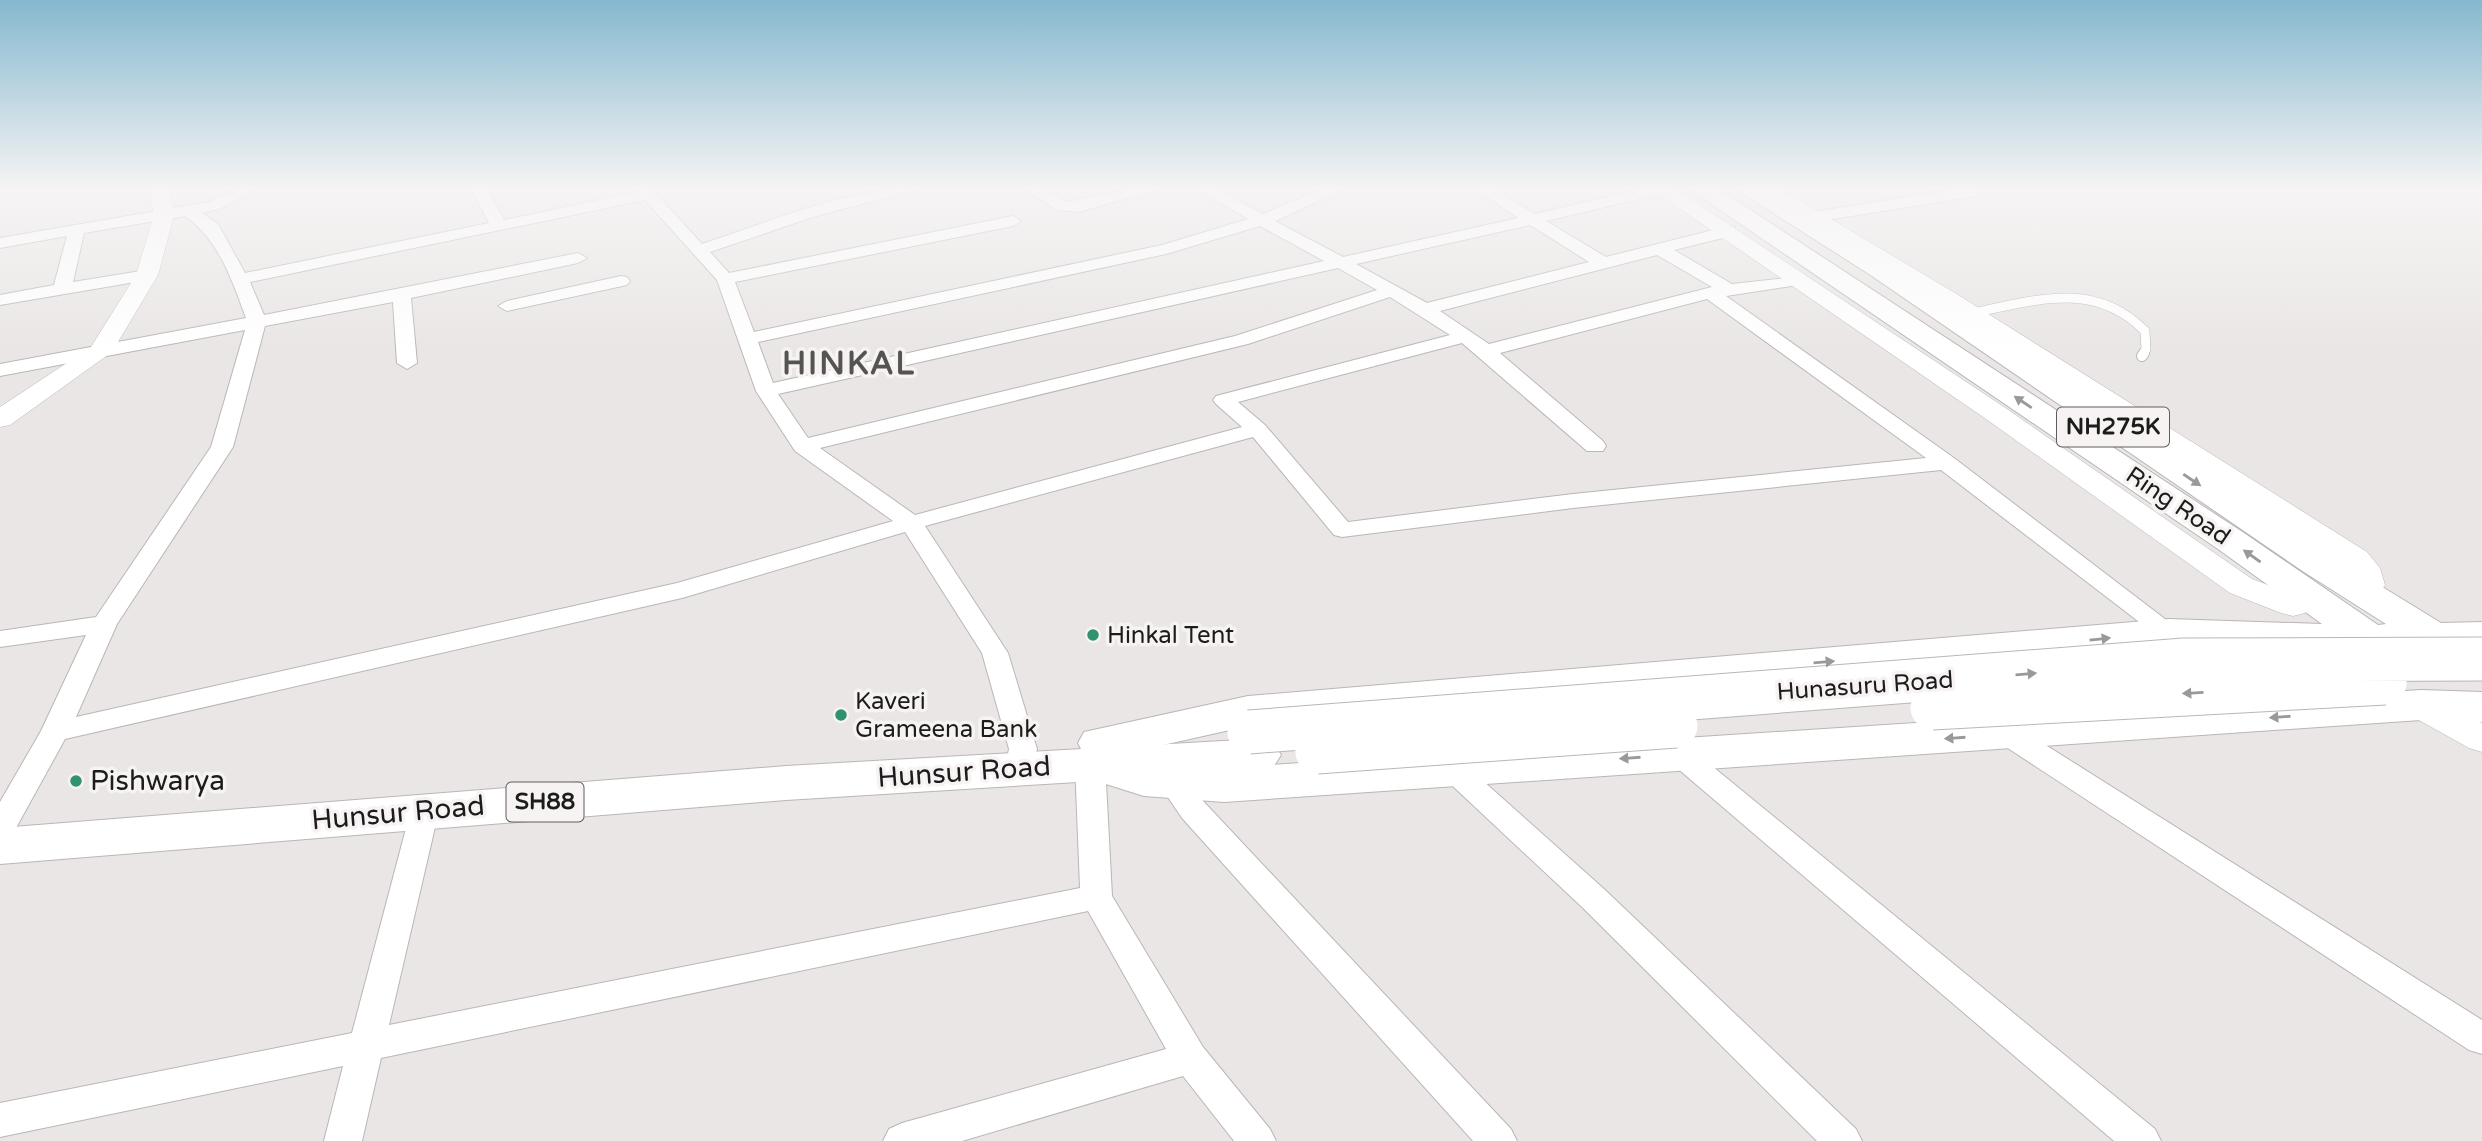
<svg xmlns="http://www.w3.org/2000/svg" width="2482" height="1141" font-family="'Varela Round',sans-serif">
<rect width="100%" height="100%" fill="#eae6e6"/>
<g fill="none" stroke-linecap="round" stroke-linejoin="round">
<g stroke="#bab6b6" stroke-width="10">
<path id="service-far1" d="M 1972,313 C 2034,301 2094,279 2145,331 L 2146,349 L 2143,355"/>
</g>
<g stroke="#bab6b6" stroke-width="12">
<path id="service" d="M 2142,356 L 2144,353"/>
</g>
<g stroke="#bab6b6" stroke-width="2">
<path id="minor" d="M 238,188 L 259,188 L 219,209 L 202,213 L 218,224 L 245,273 L 489,223 L 471,188 L 487,188 L 504,220 L 637,192 L 634,188 L 651,188 L 702,244 C 772,221 847,188 921,188 L 813,217 L 710,252 L 729,273 L 1013,216 L 1021,221 L 1013,226 L 735,282 L 754,332 L 1162,245 L 1248,219 L 1195,188 L 1215,188 L 1263,214 L 1325,188 L 1347,188 L 1275,221 L 1343,257 L 1518,218 L 1474,188 L 1493,188 L 1535,214 L 1645,188 L 1669,188 L 1668,192 L 1546,221 L 1606,257 L 1729,226 L 1735,227 L 1735,235 L 1674,250 L 1732,284 L 1805,276 L 1808,280 L 1805,284 L 1726,296 L 1954,458 L 2182,632 L 2178,638 L 2160,638 L 1941,470 L 1573,508 L 1342,537 L 1334,535 L 1253,437 L 925,526 L 1008,653 L 1037,749 L 1030,775 L 1020,778 L 1010,775 L 1005,768 L 1009,749 L 982,653 L 905,532 L 682,598 L 65,739 L 11,837 L 0,840 L 0,802 L 41,731 L 86,635 L 0,647 L 0,631 L 96,617 L 211,447 L 245,330 L 0,376 L 0,364 L 246,318 C 232,280 219,240 185,216 L 84,233 L 73,282 L 147,270 L 156,275 L 153,279 L 0,305 L 0,295 L 54,285 L 67,236 L 0,248 L 0,238 L 209,202 ZM 645,200 L 717,280 L 756,391 L 795,451 L 893,521 L 677,583 L 76,717 L 117,624 L 233,447 L 265,326 L 393,302 L 397,363 L 407,369 L 417,363 L 411,298 L 578,263 L 587,258 L 578,253 L 264,315 L 250,282 ZM 1530,225 L 1589,262 L 1427,303 L 1356,264 ZM 1260,226 L 1324,261 L 773,383 L 758,342 L 1166,254 ZM 1657,255 L 1712,287 L 1489,344 L 1440,311 ZM 1338,268 L 1377,290 L 1235,336 L 808,438 L 778,394 ZM 1390,297 L 1450,335 L 1216,396 L 1213,400 L 1216,404 L 1242,427 L 915,515 L 820,448 L 1248,344 ZM 1707,299 L 1926,458 L 1573,494 L 1348,522 L 1265,425 L 1238,402 L 1462,343 L 1587,451 L 1603,451 L 1606,446 L 1603,441 L 1500,353 Z
M 1022,188 L 1042,188 L 1067,202 L 1135,188 L 1163,188 L 1079,212 L 1058,210 Z
M 1964,188 L 1982,188 L 1984,191 L 1976,196 L 1814,222 L 1806,217 L 1814,212 Z
M 621,276 L 627,277 L 630,281 L 627,285 L 507,311 L 498,306 L 507,301 Z
M 2007,724 L 2017,727 L 2482,1020 L 2482,1054 L 2469,1050 L 1997,741 L 1993,734 L 1997,727 Z
M 1680,745 L 1690,748 L 2155,1129 L 2161,1141 L 2114,1141 L 1670,762 L 1666,755 L 1670,748 Z
M 1090,753 L 1100,756 L 1105,763 L 1112,896 L 1203,1047 L 1270,1129 L 1276,1141 L 1234,1141 L 1183,1076 L 962,1141 L 883,1141 L 889,1129 L 902,1123 L 1166,1049 L 1088,911 L 381,1058 L 362,1141 L 324,1141 L 343,1066 L 0,1137 L 0,1103 L 352,1033 L 413,802 L 424,799 L 435,802 L 439,810 L 389,1025 L 1080,888 L 1075,763 L 1080,756 Z
M 1453,760 L 1463,763 L 1604,889 L 1856,1129 L 1862,1141 L 1817,1141 L 1582,907 L 1443,777 L 1438,770 L 1443,763 Z
M 1172,770 L 1182,773 L 1204,802 L 1511,1129 L 1517,1141 L 1473,1141 L 1182,818 L 1157,781 L 1162,773 Z"/>
</g>
<g stroke="#bab6b6" stroke-width="1">
<path id="tertiary" d="M 149,188 L 169,188 L 174,215 L 158,275 L 112,352 L 10,425 L 0,427 L 0,407 L 91,347 L 136,275 L 154,215 Z
M 1650,188 L 1674,188 L 2004,407 L 2252,579 L 2305,599 L 2309,606 L 2305,613 L 2293,616 L 2281,613 L 2230,593 L 1986,419 Z
M 1754,188 L 1779,188 L 1955,293 L 2367,552 L 2380,568 L 2385,585 L 2380,592 L 2369,595 L 2358,592 L 2345,566 L 1939,303 Z
M 2421,693 L 2482,723 L 2482,752 L 2469,748 L 2408,714 L 2403,705 L 2408,696 Z"/>
</g>
<g stroke="#bab6b6" stroke-width="2">
<path id="primary" d="M 1258,739 L 1274,744 L 1281,755 L 1274,766 L 1258,771 L 786,800 L 0,864 L 0,828 L 786,766 Z"/>
</g>
<g stroke="#bab6b6" stroke-width="2">
<path id="trunk" d="M 1688,188 L 1717,188 L 2244,533 L 2378,625 L 2386,624 L 2304,572 L 1869,274 L 1734,188 L 1764,188 L 1889,262 L 2332,556 L 2441,623 L 2482,622 L 2482,648 L 2372,653 L 2169,645 L 1248,726 L 1118,755 L 1144,762 L 1224,768 L 2421,690 L 2482,692 L 2482,722 L 2421,720 L 1224,802 L 1144,796 L 1074,774 L 1067,763 L 1074,752 L 1081,749 L 1078,743 L 1084,732 L 1248,696 L 2169,619 L 2322,624 L 2218,549 Z"/>
</g>
<use href="#service-far1" stroke="#fff" stroke-width="9"/>
<use href="#service" stroke="#fff" stroke-width="10"/>
<use href="#minor" fill="#fff" fill-rule="evenodd"/>
<use href="#tertiary" fill="#fff" fill-rule="evenodd"/>
<use href="#primary" fill="#fff" fill-rule="evenodd"/>
<use href="#trunk" fill="#fff" fill-rule="evenodd"/>
<g stroke="#bab6b6" stroke-width="45" stroke-linecap="butt">
<path id="primary-bridge" d="M 1932,708 L 2385,683
M 1249,732 L 2184,660 L 2482,659
M 1317,752 L 1676,726"/>
</g>
<use href="#primary-bridge" stroke="#fff" stroke-width="43"/>
</g>
<defs><path id="oneway-solid" d="M-6-.8H1V-3.2L6.5 0L1 3.2V.8H-6Z" transform="scale(1.75)"/></defs>
<g fill="#999">
<use href="#oneway-solid" transform="translate(2023 402) rotate(-146)"/>
<use href="#oneway-solid" transform="translate(2192 480) rotate(34)"/>
<use href="#oneway-solid" transform="translate(2252 556) rotate(-145)"/>
<use href="#oneway-solid" transform="translate(2100 639) rotate(-6)"/>
<use href="#oneway-solid" transform="translate(1824 662) rotate(-5)"/>
<use href="#oneway-solid" transform="translate(2026 674) rotate(-5)"/>
<use href="#oneway-solid" transform="translate(2193 693) rotate(177)"/>
<use href="#oneway-solid" transform="translate(2280 717) rotate(176)"/>
<use href="#oneway-solid" transform="translate(1955 738) rotate(176)"/>
<use href="#oneway-solid" transform="translate(1630 758) rotate(176)"/>
</g>
<linearGradient id="sky" x2="0" y2="1"><stop stop-color="#86b8cf"/><stop offset="0.54" stop-color="#f6f4f4"/><stop offset="1" stop-color="#f6f4f4" stop-opacity="0"/></linearGradient>
<rect width="2482" height="348" fill="url(#sky)"/>
<g fill="#30936e" stroke="#f7f3f3" stroke-width="2.5">
<circle cx="1093" cy="635" r="7"/>
<circle cx="841" cy="715" r="7"/>
<circle cx="76" cy="781" r="7"/>
</g>
<g text-anchor="middle" dominant-baseline="central" stroke-width="7" stroke-linejoin="round" paint-order="stroke">
<g fill="#f7f3f3" stroke="#5e5c5c" stroke-width="2">
<rect x="2057" y="407.5" width="112" height="39" rx="5"/>
<rect x="506.5" y="782.5" width="77" height="39" rx="5"/>
</g>
<g font-size="23" font-weight="bold" fill="#1d1c1c">
<text x="2113" y="427">NH275K</text>
<text x="545" y="802">SH88</text>
</g>
<g font-size="24" fill="#1d1c1c" stroke="#f7f3f3">
<text transform="translate(2178 506) rotate(34)">Ring Road</text>
<text transform="translate(1865 686) rotate(-4)">Hunasuru Road</text>
</g>
<g font-size="24" fill="#1d1c1c" stroke="#f7f3f3" text-anchor="start">
<text x="1107" y="635">Hinkal Tent</text>
<text x="855" y="701">Kaveri<tspan x="855" dy="28">Grameena Bank</tspan></text>
</g>
<g font-size="28" fill="#1d1c1c" stroke="#f7f3f3">
<text transform="translate(964 772) rotate(-4)">Hunsur Road</text>
<text transform="translate(398 813) rotate(-5)">Hunsur Road</text>
</g>
<g font-size="28" fill="#1d1c1c" stroke="#f7f3f3" text-anchor="start">
<text x="90" y="781">Pishwarya</text>
</g>
<g font-size="32" font-weight="bold" letter-spacing="2" fill="#565353" stroke="#f7f3f3">
<text x="849" y="364">HINKAL</text>
</g>
</g>
</svg>
